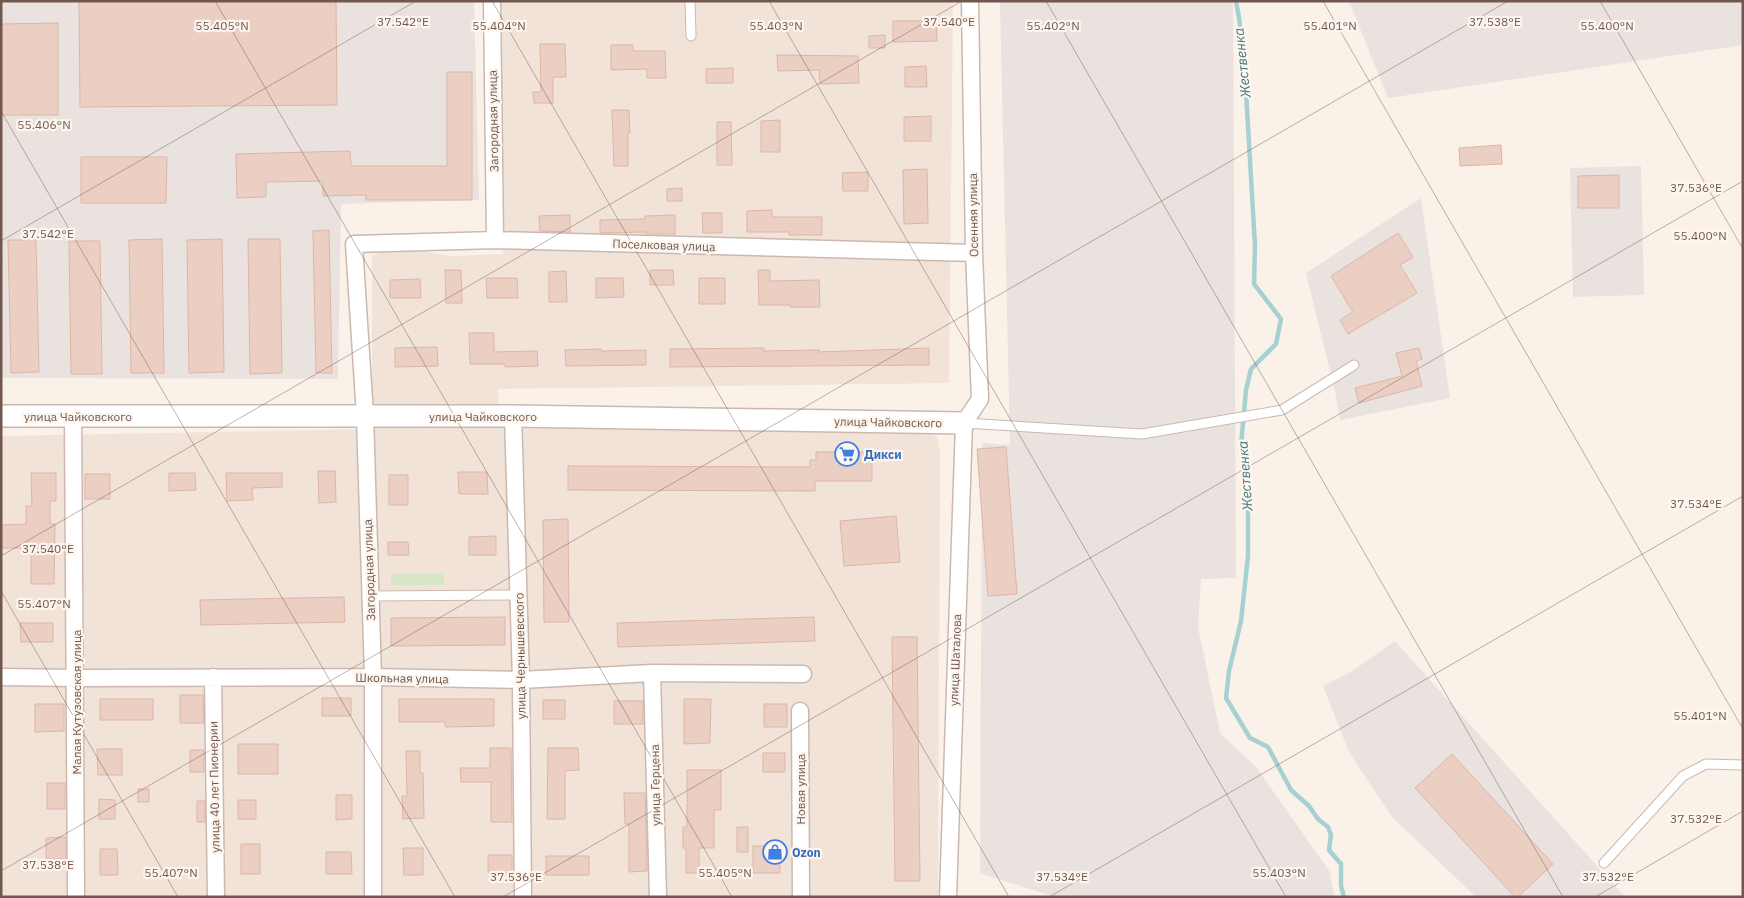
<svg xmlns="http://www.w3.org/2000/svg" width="1744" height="898" font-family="'IBM Plex Sans',sans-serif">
<rect width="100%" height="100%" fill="#faf1e9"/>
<path fill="#f1e3d8" d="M 499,1 L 953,1 L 949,383 L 498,389 L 499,425 L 911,428 L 937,437 L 940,453 L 938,897 L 1,897 L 1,436 L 372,429 L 372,256 L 392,247 L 452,256 L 503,254 Z"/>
<path fill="#e9e2de" d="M 1,1 L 474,1 L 479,200 L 341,204 L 338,379 L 1,378 Z
M 1000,1 L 1233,1 L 1236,578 L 1201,579 L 1198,627 L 1220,733 L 1256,767 L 1330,872 L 1334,897 L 1055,897 L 980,873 L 982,443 L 1010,445 Z
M 1349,1 L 1743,1 L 1743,45 L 1388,98 Z
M 1641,166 L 1644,295 L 1573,297 L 1570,168 Z
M 1421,198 L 1450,398 L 1340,420 L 1335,391 L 1306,273 Z
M 1395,641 L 1625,897 L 1476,897 L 1392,817 L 1349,752 L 1323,686 L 1351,672 Z"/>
<path fill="#d8e6c8" d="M 391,574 L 444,574 L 444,585 L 391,585 Z"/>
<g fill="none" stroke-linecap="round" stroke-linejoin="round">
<path stroke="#a6d0d2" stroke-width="4.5" d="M 1236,1 L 1239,18 L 1244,57 L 1255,246 L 1254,284 L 1281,319 L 1276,344 L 1251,369 L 1246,390 L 1241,445 L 1248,506 L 1248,556 L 1241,621 L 1229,671 L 1226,698 L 1250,738 L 1268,747 L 1291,790 L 1309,806 L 1318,819 L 1328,827 L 1331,835 L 1329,850 L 1341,864 L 1341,886 L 1344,897"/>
</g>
<path fill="#eccfc3" stroke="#ddb5a6" d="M 79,1 L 336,1 L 337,105 L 80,107 Z
M 893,21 L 936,21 L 937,41 L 893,42 Z
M 58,23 L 58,115 L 1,115 L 1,24 Z
M 885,35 L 885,48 L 869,48 L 869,36 Z
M 540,44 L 565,44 L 566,77 L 553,77 L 553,103 L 534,103 L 533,92 L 541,92 Z
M 611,45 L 633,45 L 633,51 L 665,51 L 666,78 L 647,78 L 647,69 L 611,70 Z
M 777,55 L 858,56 L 859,83 L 820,84 L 819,70 L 778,71 Z
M 926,66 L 927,87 L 905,87 L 905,67 Z
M 733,68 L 733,83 L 706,83 L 706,69 Z
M 447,72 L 472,72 L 472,200 L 366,200 L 366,195 L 323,196 L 323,181 L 266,182 L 266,197 L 237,198 L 236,154 L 350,151 L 351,166 L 447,166 Z
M 612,110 L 629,110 L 630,133 L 628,133 L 628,166 L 614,166 Z
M 931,116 L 931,141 L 904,141 L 904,117 Z
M 780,120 L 780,152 L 761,152 L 761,121 Z
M 717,122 L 731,122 L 732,165 L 717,165 Z
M 1501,145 L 1502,164 L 1460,166 L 1459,148 Z
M 81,157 L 167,157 L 166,203 L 81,203 Z
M 927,169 L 928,223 L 904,224 L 903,170 Z
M 868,172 L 868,191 L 843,191 L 842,173 Z
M 1619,175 L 1619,208 L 1578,208 L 1578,176 Z
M 682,188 L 682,201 L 667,201 L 667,189 Z
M 772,210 L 772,217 L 822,217 L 822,235 L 789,235 L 789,232 L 747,232 L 747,211 Z
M 702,213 L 722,213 L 722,233 L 703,233 Z
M 570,215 L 570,232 L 540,231 L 539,216 Z
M 675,215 L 675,234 L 646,234 L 646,232 L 600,233 L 600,220 L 645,219 L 645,216 Z
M 329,230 L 332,373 L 316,373 L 313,231 Z
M 1398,233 L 1413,257 L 1400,265 L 1417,293 L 1348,334 L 1340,320 L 1353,312 L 1331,276 Z
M 162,239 L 164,373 L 131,373 L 129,240 Z
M 222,239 L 224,372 L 189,373 L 187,240 Z
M 248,239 L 280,239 L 282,373 L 250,374 Z
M 8,240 L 36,240 L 39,372 L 11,373 Z
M 69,241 L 100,241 L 102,374 L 71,374 Z
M 445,270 L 461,270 L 462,303 L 446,303 Z
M 650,270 L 673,270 L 674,285 L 650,285 Z
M 758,270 L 770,270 L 770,281 L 819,280 L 820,307 L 790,307 L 790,305 L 759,305 Z
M 566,271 L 567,302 L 549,302 L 549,272 Z
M 486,278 L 517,278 L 518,298 L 487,298 Z
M 596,278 L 623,278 L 624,297 L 596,298 Z
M 699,278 L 725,278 L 725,304 L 699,304 Z
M 420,279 L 421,298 L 390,298 L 390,280 Z
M 469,333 L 494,333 L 494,352 L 537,351 L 538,366 L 505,367 L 505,364 L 470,364 Z
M 437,347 L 438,366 L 395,367 L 395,348 Z
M 764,348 L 764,351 L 819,350 L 819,352 L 929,348 L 929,365 L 670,367 L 670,349 Z
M 1419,348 L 1422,359 L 1416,361 L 1422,386 L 1359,403 L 1355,388 L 1402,376 L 1396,353 Z
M 601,349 L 601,351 L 646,350 L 646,365 L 566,366 L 565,350 Z
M 1006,447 L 1017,594 L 988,596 L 977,449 Z
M 816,452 L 872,452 L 872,481 L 815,481 L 815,491 L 568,490 L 568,466 L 810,467 L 810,460 L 816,460 Z
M 318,471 L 335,471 L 336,502 L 319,503 Z
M 458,472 L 487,472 L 488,494 L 459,494 Z
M 31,473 L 56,473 L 56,501 L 50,501 L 50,524 L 55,524 L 54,584 L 31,584 L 31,548 L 1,548 L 1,525 L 26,524 L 26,506 L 32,506 Z
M 169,473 L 195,473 L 196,490 L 169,491 Z
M 226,473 L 282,473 L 282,487 L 252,488 L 253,500 L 227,501 Z
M 85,474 L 110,474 L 110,499 L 85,499 Z
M 389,475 L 408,475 L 408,505 L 389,505 Z
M 896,516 L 900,562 L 844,566 L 840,521 Z
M 568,519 L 569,622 L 544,622 L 543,520 Z
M 496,536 L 496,555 L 469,555 L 469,537 Z
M 388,542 L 408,542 L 409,555 L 388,555 Z
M 344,597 L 345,622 L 201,625 L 200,600 Z
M 505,617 L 505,645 L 391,646 L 391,618 Z
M 814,617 L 815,641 L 618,647 L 617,623 Z
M 20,623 L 53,623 L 53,642 L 21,642 Z
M 892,637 L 917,637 L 920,881 L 895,881 Z
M 180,695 L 203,695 L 204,723 L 180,723 Z
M 322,698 L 351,698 L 351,716 L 322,716 Z
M 100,699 L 153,699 L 153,720 L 100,720 Z
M 399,699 L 494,699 L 494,726 L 445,727 L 445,722 L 399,722 Z
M 684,699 L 711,699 L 710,743 L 684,744 Z
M 543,700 L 565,700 L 565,719 L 543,719 Z
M 614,701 L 643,701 L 643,724 L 614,724 Z
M 35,704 L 64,704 L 64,731 L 35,732 Z
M 764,704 L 787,704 L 787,727 L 764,727 Z
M 238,744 L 278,744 L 278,774 L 238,774 Z
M 490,748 L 511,748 L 512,822 L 491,822 L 491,782 L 461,782 L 460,768 L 490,768 Z
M 548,748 L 578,748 L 579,770 L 565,771 L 565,819 L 547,819 Z
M 97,749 L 122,749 L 122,775 L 98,775 Z
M 190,750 L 204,750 L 204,772 L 190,772 Z
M 406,751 L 420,751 L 420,773 L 423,773 L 424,818 L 403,819 L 402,796 L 407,796 Z
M 763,753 L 785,753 L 785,772 L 763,772 Z
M 1452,754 L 1553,864 L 1518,897 L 1515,897 L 1415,788 Z
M 687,770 L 721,770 L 721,810 L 714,810 L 714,848 L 699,848 L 699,873 L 686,873 L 686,848 L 683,848 L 683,827 L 687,827 Z
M 47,783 L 65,783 L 65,809 L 47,809 Z
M 138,789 L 149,789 L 149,802 L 138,802 Z
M 624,793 L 645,793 L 647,871 L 629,872 L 629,824 L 625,824 Z
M 336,795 L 352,795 L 352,819 L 336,820 Z
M 99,799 L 115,800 L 115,819 L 99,819 Z
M 238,800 L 256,800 L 256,819 L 238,819 Z
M 197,801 L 205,801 L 205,822 L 197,822 Z
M 737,827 L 748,827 L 748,852 L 737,852 Z
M 66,837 L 66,859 L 46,859 L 46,838 Z
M 241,844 L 260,844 L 260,874 L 241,874 Z
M 753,846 L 780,846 L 780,873 L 753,873 Z
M 403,848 L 423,848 L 423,875 L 404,875 Z
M 100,849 L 117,849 L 118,875 L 100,875 Z
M 326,852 L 351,852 L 352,874 L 326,874 Z
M 488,855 L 512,855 L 512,873 L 488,873 Z
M 546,856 L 589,856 L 589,875 L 546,875 Z"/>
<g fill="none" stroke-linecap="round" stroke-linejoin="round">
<g stroke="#cbb9b0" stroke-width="11">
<path id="service" d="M 690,1 L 691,36
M 964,423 L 1142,434 L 1282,410 L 1354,365
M 370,596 L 518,595
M 1604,863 L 1683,776 L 1706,764 L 1743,765"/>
</g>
<g stroke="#cbb9b0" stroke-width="19">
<path id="minor" d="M 492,1 L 495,240
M 513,416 L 521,680 L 523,897
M 73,417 L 76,897
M 652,673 L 658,897
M 1,677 L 76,678 L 373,677 L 521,680 L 652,673 L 803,674
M 213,677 L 216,897
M 800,711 L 801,897
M 373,897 L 373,677 L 365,416 L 354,244 L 495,240 L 974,253
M 948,897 L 964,423 L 980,399 L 974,253 L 970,1"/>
</g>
<g stroke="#cbb9b0" stroke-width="24">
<path id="tertiary" d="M 1,416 L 513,416 L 964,423"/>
</g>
<use href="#service" stroke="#fff" stroke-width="9"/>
<use href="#minor" stroke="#fff" stroke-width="16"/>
<use href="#tertiary" stroke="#fff" stroke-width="21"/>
</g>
<path fill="none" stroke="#71584f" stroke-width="1" stroke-opacity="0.45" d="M 215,1 L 732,897M 492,1 L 1009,897M 769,1 L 1286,897M 1046,1 L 1563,897M 1323,1 L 1743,729M 1600,1 L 1743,249M 1,111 L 455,897M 1,241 L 416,1M 1,556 L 962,1M 1,591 L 178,897M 1,871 L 1508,1M 503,897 L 1743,181M 1049,897 L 1743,496M 1595,897 L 1743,811"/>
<defs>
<g id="supermarket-ring" transform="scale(1.25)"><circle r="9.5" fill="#fdf6ef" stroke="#3f7fe0" stroke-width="1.5"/><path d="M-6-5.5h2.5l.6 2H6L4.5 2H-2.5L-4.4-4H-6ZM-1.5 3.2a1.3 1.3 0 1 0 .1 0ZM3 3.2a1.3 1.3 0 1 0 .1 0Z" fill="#3f7fe0"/></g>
<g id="shop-ring" transform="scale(1.25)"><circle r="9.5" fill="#fdf6ef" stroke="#3f7fe0" stroke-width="1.5"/><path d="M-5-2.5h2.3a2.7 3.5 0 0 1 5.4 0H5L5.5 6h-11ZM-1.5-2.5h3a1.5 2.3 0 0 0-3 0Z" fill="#3f7fe0"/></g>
</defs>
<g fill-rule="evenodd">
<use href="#supermarket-ring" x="847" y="454"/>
<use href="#shop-ring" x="775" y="852"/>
</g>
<g text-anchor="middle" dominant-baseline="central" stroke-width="4.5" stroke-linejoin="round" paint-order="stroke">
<g font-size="12" fill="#71584f" stroke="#fdf6ef">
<text transform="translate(493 121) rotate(-91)">Загородная улица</text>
<text transform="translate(973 215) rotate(-91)">Осенняя улица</text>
<text transform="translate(664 245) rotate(2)">Поселковая улица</text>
<text x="78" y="416">улица Чайковского</text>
<text x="483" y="416">улица Чайковского</text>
<text transform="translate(888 422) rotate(1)">улица Чайковского</text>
<text transform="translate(369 570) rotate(-92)">Загородная улица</text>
<text transform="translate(520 656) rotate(-91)">улица Чернышевского</text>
<text transform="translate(955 660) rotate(-88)">улица Шаталова</text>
<text transform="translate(402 678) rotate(1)">Школьная улица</text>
<text transform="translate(76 702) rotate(-90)">Малая Кутузовская улица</text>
<text transform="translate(655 785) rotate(-91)">улица Герцена</text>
<text transform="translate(214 787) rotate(-91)">улица 40 лет Пионерии</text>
<text transform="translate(800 789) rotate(-90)">Новая улица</text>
</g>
<g font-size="12" font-weight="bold" fill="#366cbe" stroke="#fdf6ef" text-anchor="start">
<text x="864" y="454">Дикси</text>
<text x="792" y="852">Ozon</text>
</g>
<g font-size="14" font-style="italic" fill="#48787b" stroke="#fdf6ef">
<text transform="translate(1242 63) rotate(-96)">Жественка</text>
<text transform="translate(1245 476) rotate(-94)">Жественка</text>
</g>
</g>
<g font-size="12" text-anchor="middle" fill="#71584f" stroke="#fdf6ef" stroke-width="4.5" stroke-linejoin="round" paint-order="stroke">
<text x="403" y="26">37.542°E</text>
<text x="949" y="26">37.540°E</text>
<text x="1495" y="26">37.538°E</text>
<text x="1053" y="30">55.402°N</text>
<text x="1330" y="30">55.401°N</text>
<text x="1607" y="30">55.400°N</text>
<text x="222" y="30">55.405°N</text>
<text x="499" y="30">55.404°N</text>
<text x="776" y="30">55.403°N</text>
<text x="44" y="129">55.406°N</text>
<text x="1696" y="192">37.536°E</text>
<text x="48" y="238">37.542°E</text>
<text x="1700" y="240">55.400°N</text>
<text x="1696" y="508">37.534°E</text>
<text x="48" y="553">37.540°E</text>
<text x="44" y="608">55.407°N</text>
<text x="1700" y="720">55.401°N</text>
<text x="1696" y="823">37.532°E</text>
<text x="48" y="869">37.538°E</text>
<text x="171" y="877">55.407°N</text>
<text x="725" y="877">55.405°N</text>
<text x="1279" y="877">55.403°N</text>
<text x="516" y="881">37.536°E</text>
<text x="1062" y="881">37.534°E</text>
<text x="1608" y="881">37.532°E</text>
</g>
<rect width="1744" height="898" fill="none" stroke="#71584f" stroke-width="5"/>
</svg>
